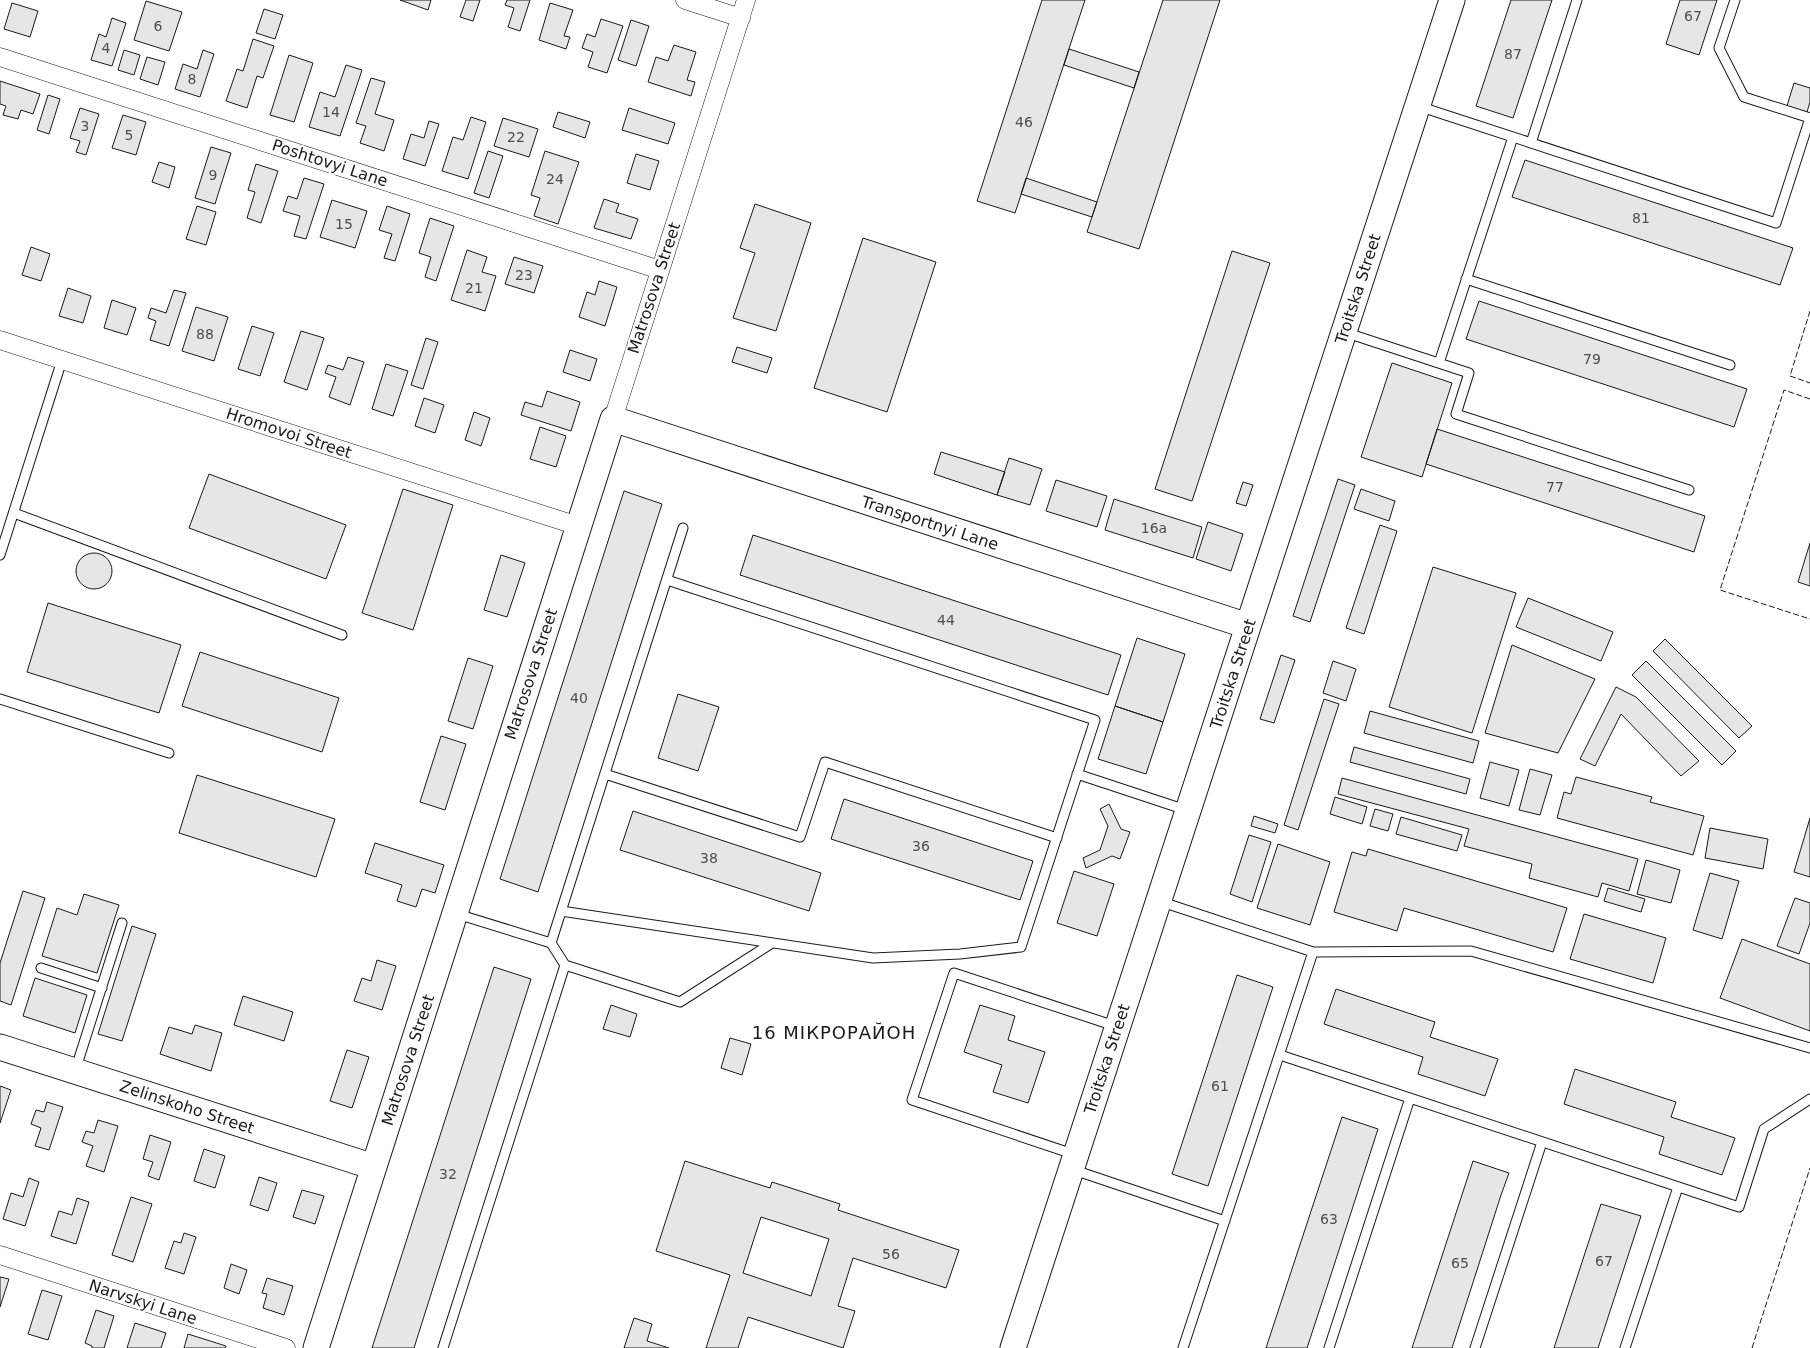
<svg xmlns="http://www.w3.org/2000/svg" width="1810" height="1348" font-family="'DejaVu Sans',sans-serif">
<rect width="100%" height="100%" fill="#fff"/>
<path fill="#e6e6e6" stroke="#1a1a1a" fill-rule="evenodd" d="M 400,0 L 431,0 L 428,10 Z
M 466,0 L 480,0 L 473,21 L 460,17 Z
M 507,0 L 530,0 L 520,31 L 508,27 L 514,8 L 505,5 Z
M 1042,0 L 1085,0 L 1015,213 L 977,201 Z
M 1163,0 L 1220,0 L 1139,249 L 1087,232 Z
M 1511,0 L 1552,0 L 1513,118 L 1476,106 Z
M 1680,0 L 1717,0 L 1699,55 L 1666,44 Z
M 146,1 L 182,12 L 169,51 L 134,40 Z
M 12,3 L 38,11 L 30,37 L 4,29 Z
M 550,3 L 573,10 L 564,36 L 570,37 L 566,49 L 539,40 Z
M 264,9 L 283,15 L 275,39 L 256,33 Z
M 112,18 L 126,23 L 112,66 L 91,60 L 99,34 L 106,37 Z
M 601,19 L 623,26 L 607,73 L 588,67 L 593,52 L 582,48 L 587,34 L 595,37 Z
M 631,20 L 649,26 L 636,66 L 618,60 Z
M 253,39 L 274,46 L 263,78 L 257,76 L 247,108 L 226,101 L 237,69 L 243,71 Z
M 674,45 L 696,52 L 687,80 L 695,82 L 691,96 L 648,82 L 656,57 L 668,61 Z
M 1069,49 L 1139,72 L 1134,88 L 1064,65 Z
M 124,50 L 140,55 L 134,75 L 118,70 Z
M 203,50 L 214,54 L 200,97 L 175,89 L 183,64 L 197,69 Z
M 289,55 L 313,63 L 294,122 L 270,115 Z
M 147,57 L 165,62 L 158,85 L 140,79 Z
M 346,65 L 362,70 L 340,136 L 309,127 L 320,92 L 335,97 Z
M 371,78 L 385,82 L 375,114 L 394,120 L 384,151 L 360,143 L 366,126 L 356,123 Z
M 0,81 L 40,94 L 33,114 L 21,110 L 18,119 L 3,115 L 6,106 L 0,104 Z
M 1794,83 L 1810,88 L 1810,102 L 1807,112 L 1787,106 Z
M 48,95 L 60,99 L 49,134 L 37,130 Z
M 80,108 L 99,114 L 86,155 L 76,152 L 80,141 L 70,138 Z
M 629,108 L 675,123 L 668,144 L 622,130 Z
M 558,112 L 590,122 L 585,138 L 553,127 Z
M 123,115 L 146,122 L 136,155 L 112,148 Z
M 471,117 L 486,122 L 468,179 L 442,171 L 453,137 L 463,140 Z
M 503,118 L 538,129 L 529,157 L 494,146 Z
M 429,121 L 439,124 L 425,166 L 403,159 L 411,134 L 424,138 Z
M 211,147 L 231,153 L 215,204 L 195,198 Z
M 488,151 L 503,156 L 489,198 L 474,193 Z
M 545,151 L 579,162 L 558,224 L 534,216 L 540,198 L 531,195 Z
M 636,154 L 659,161 L 650,190 L 627,183 Z
M 1525,160 L 1793,248 L 1780,285 L 1512,197 Z
M 159,162 L 175,167 L 169,188 L 152,182 Z
M 256,164 L 278,171 L 261,223 L 247,218 L 255,192 L 248,190 Z
M 304,178 L 324,184 L 306,239 L 294,236 L 300,216 L 283,211 L 288,196 L 297,199 Z
M 1026,178 L 1097,202 L 1092,217 L 1021,194 Z
M 604,199 L 619,204 L 616,212 L 638,219 L 631,239 L 594,228 Z
M 332,200 L 367,211 L 355,248 L 320,237 Z
M 755,204 L 811,223 L 776,331 L 733,318 L 755,253 L 740,248 Z
M 197,206 L 216,212 L 206,245 L 186,239 Z
M 387,206 L 410,214 L 395,261 L 384,258 L 392,234 L 379,230 Z
M 430,218 L 454,226 L 436,281 L 425,277 L 431,257 L 419,253 Z
M 863,238 L 936,262 L 887,412 L 814,388 Z
M 31,247 L 50,254 L 41,281 L 22,275 Z
M 467,250 L 487,257 L 482,272 L 496,276 L 485,311 L 451,300 Z
M 1232,251 L 1270,263 L 1192,501 L 1155,489 Z
M 514,257 L 543,266 L 534,293 L 505,284 Z
M 599,281 L 617,287 L 605,326 L 579,317 L 587,292 L 595,295 Z
M 68,288 L 91,296 L 83,323 L 59,316 Z
M 174,290 L 186,293 L 169,346 L 150,340 L 156,321 L 148,318 L 151,308 L 166,313 Z
M 112,300 L 136,308 L 127,335 L 104,328 Z
M 1479,301 L 1747,389 L 1734,427 L 1466,339 Z
M 196,307 L 228,317 L 214,361 L 182,351 Z
M 252,326 L 274,333 L 260,376 L 238,369 Z
M 301,331 L 324,338 L 307,390 L 284,382 Z
M 426,338 L 438,342 L 423,389 L 411,385 Z
M 737,347 L 772,358 L 767,373 L 732,362 Z
M 570,350 L 597,359 L 590,381 L 563,372 Z
M 348,357 L 364,362 L 350,405 L 329,397 L 336,377 L 325,373 L 328,365 L 343,370 Z
M 1392,363 L 1452,383 L 1422,477 L 1361,457 Z
M 386,364 L 408,371 L 393,416 L 372,409 Z
M 547,391 L 580,402 L 571,431 L 521,415 L 525,402 L 542,407 Z
M 424,398 L 444,405 L 435,433 L 415,426 Z
M 474,412 L 490,418 L 481,446 L 465,440 Z
M 540,427 L 566,436 L 556,467 L 530,459 Z
M 1437,429 L 1705,516 L 1694,552 L 1426,464 Z
M 941,452 L 1005,472 L 997,495 L 934,474 Z
M 1009,458 L 1042,469 L 1030,505 L 997,495 Z
M 209,474 L 346,525 L 326,579 L 189,528 Z
M 1338,479 L 1355,485 L 1310,622 L 1293,616 Z
M 1056,480 L 1107,496 L 1097,527 L 1046,511 Z
M 1243,482 L 1253,485 L 1246,506 L 1236,503 Z
M 403,489 L 453,505 L 413,630 L 362,613 Z
M 1361,489 L 1395,501 L 1389,521 L 1354,509 Z
M 624,491 L 662,504 L 538,892 L 500,879 Z
M 1114,499 L 1202,527 L 1193,558 L 1105,530 Z
M 1208,522 L 1243,534 L 1231,571 L 1196,559 Z
M 1380,525 L 1397,531 L 1364,634 L 1346,628 Z
M 753,535 L 1121,655 L 1108,695 L 740,575 Z
M 1810,543 L 1810,586 L 1798,582 Z
M76 571a18 18 0 1 1 36 0a18 18 0 1 1-36 0Z
M 501,555 L 525,563 L 507,617 L 484,610 Z
M 1433,567 L 1516,593 L 1472,733 L 1389,707 Z
M 1528,598 L 1613,632 L 1601,661 L 1516,627 Z
M 48,603 L 181,645 L 159,713 L 27,672 Z
M 1137,638 L 1185,654 L 1163,722 L 1115,706 Z
M 1665,639 L 1752,726 L 1739,738 L 1653,651 Z
M 1512,645 L 1595,679 L 1558,753 L 1485,733 Z
M 200,652 L 339,698 L 322,752 L 182,706 Z
M 1281,655 L 1295,660 L 1274,723 L 1260,719 Z
M 468,658 L 493,666 L 473,729 L 448,721 Z
M 1333,661 L 1356,669 L 1346,701 L 1323,693 Z
M 1646,661 L 1736,751 L 1722,765 L 1632,675 Z
M 1616,687 L 1636,697 L 1699,761 L 1681,776 L 1621,714 L 1595,766 L 1580,759 Z
M 678,694 L 719,707 L 698,771 L 658,758 Z
M 1324,699 L 1339,704 L 1298,830 L 1284,825 Z
M 1115,706 L 1163,722 L 1146,774 L 1098,759 Z
M 1370,711 L 1479,741 L 1473,763 L 1364,733 Z
M 441,736 L 466,744 L 445,810 L 420,802 Z
M 1354,747 L 1470,779 L 1466,794 L 1350,762 Z
M 1490,762 L 1519,770 L 1509,806 L 1480,798 Z
M 1530,769 L 1552,775 L 1540,815 L 1519,810 Z
M 197,775 L 335,819 L 316,877 L 179,833 Z
M 1576,777 L 1652,797 L 1650,802 L 1704,816 L 1693,855 L 1557,818 L 1564,792 L 1571,794 Z
M 1342,778 L 1638,859 L 1629,891 L 1602,883 L 1598,897 L 1529,878 L 1532,864 L 1464,846 L 1469,829 L 1338,794 Z
M 1335,797 L 1367,807 L 1362,824 L 1330,814 Z
M 844,799 L 1033,861 L 1020,900 L 831,839 Z
M 1109,804 L 1121,829 L 1130,832 L 1120,859 L 1112,856 L 1086,868 L 1083,858 L 1100,850 L 1108,826 L 1100,809 Z
M 1375,809 L 1393,814 L 1388,831 L 1370,826 Z
M 633,811 L 821,873 L 809,911 L 620,850 Z
M 1254,816 L 1278,824 L 1275,833 L 1251,826 Z
M 1401,817 L 1462,835 L 1457,851 L 1396,834 Z
M 1810,818 L 1810,877 L 1794,872 Z
M 1710,828 L 1768,839 L 1763,869 L 1705,858 Z
M 1249,835 L 1271,842 L 1252,902 L 1230,894 Z
M 375,843 L 444,865 L 435,893 L 422,889 L 416,907 L 397,901 L 402,885 L 365,873 Z
M 1278,844 L 1330,862 L 1310,925 L 1257,908 Z
M 1368,849 L 1567,908 L 1553,952 L 1404,908 L 1397,931 L 1334,912 L 1352,852 L 1366,856 Z
M 1646,860 L 1680,870 L 1671,903 L 1637,894 Z
M 1074,871 L 1114,884 L 1097,936 L 1057,923 Z
M 1710,873 L 1739,881 L 1722,939 L 1693,930 Z
M 1608,888 L 1645,899 L 1641,912 L 1604,901 Z
M 23,891 L 45,898 L 11,1005 L 0,1001 L 0,963 Z
M 84,894 L 119,905 L 97,973 L 42,956 L 57,908 L 77,915 Z
M 1795,898 L 1810,903 L 1810,923 L 1799,954 L 1777,946 Z
M 1584,914 L 1666,938 L 1653,983 L 1570,959 Z
M 132,926 L 156,934 L 122,1041 L 98,1034 Z
M 1742,939 L 1810,964 L 1810,1031 L 1720,998 Z
M 377,960 L 396,966 L 382,1010 L 354,1001 L 362,978 L 371,981 Z
M 494,967 L 531,979 L 438,1272 L 414,1348 L 372,1348 Z
M 1237,975 L 1273,987 L 1208,1186 L 1172,1174 Z
M 35,978 L 87,995 L 75,1033 L 23,1016 Z
M 1336,989 L 1435,1022 L 1430,1037 L 1498,1059 L 1485,1096 L 1418,1074 L 1423,1057 L 1324,1024 Z
M 243,996 L 293,1012 L 284,1041 L 234,1025 Z
M 611,1005 L 637,1014 L 630,1037 L 603,1029 Z
M 980,1005 L 1015,1016 L 1008,1040 L 1045,1052 L 1028,1103 L 993,1092 L 1002,1065 L 964,1052 Z
M 195,1025 L 222,1033 L 211,1071 L 160,1054 L 169,1027 L 192,1034 Z
M 730,1038 L 751,1044 L 742,1075 L 721,1068 Z
M 347,1050 L 369,1057 L 352,1108 L 330,1101 Z
M 1575,1069 L 1676,1102 L 1671,1117 L 1735,1138 L 1722,1175 L 1659,1154 L 1664,1137 L 1564,1104 Z
M 0,1086 L 11,1090 L 0,1123 Z
M 47,1102 L 63,1107 L 49,1150 L 35,1146 L 41,1128 L 31,1124 L 36,1110 L 44,1112 Z
M 1342,1117 L 1378,1129 L 1327,1287 L 1307,1348 L 1266,1348 Z
M 98,1120 L 118,1126 L 104,1172 L 86,1166 L 93,1146 L 82,1142 L 86,1131 L 94,1133 Z
M 150,1135 L 171,1142 L 159,1180 L 148,1176 L 153,1162 L 143,1159 Z
M 204,1149 L 225,1156 L 215,1188 L 194,1181 Z
M 685,1161 L 770,1188 L 772,1182 L 840,1204 L 838,1210 L 959,1250 L 946,1288 L 853,1258 L 838,1306 L 855,1311 L 843,1348 L 748,1317 L 738,1348 L 706,1348 L 730,1275 L 656,1251 ZM 761,1217 L 829,1239 L 811,1296 L 743,1273 Z
M 1473,1161 L 1509,1173 L 1501,1195 L 1452,1348 L 1412,1348 Z
M 259,1177 L 277,1183 L 268,1211 L 250,1205 Z
M 29,1178 L 39,1182 L 25,1226 L 3,1219 L 11,1193 L 23,1197 Z
M 302,1190 L 324,1196 L 315,1224 L 293,1217 Z
M 131,1197 L 152,1204 L 133,1262 L 112,1255 Z
M 77,1198 L 89,1202 L 76,1244 L 51,1236 L 59,1211 L 72,1215 Z
M 1601,1204 L 1641,1216 L 1598,1348 L 1554,1348 Z
M 184,1233 L 196,1237 L 184,1274 L 165,1268 L 174,1241 L 181,1243 Z
M 231,1264 L 247,1270 L 239,1294 L 224,1288 Z
M 0,1277 L 9,1279 L 0,1307 Z
M 267,1278 L 293,1286 L 284,1315 L 263,1308 L 267,1294 L 262,1293 Z
M 42,1290 L 62,1296 L 48,1340 L 28,1334 Z
M 96,1310 L 114,1316 L 104,1348 L 92,1348 L 92,1346 L 85,1343 Z
M 634,1318 L 652,1324 L 647,1341 L 669,1348 L 624,1348 Z
M 135,1323 L 166,1333 L 161,1348 L 127,1348 Z
M 188,1334 L 226,1346 L 225,1348 L 184,1348 Z"/>
<g fill="none" stroke-linecap="round" stroke-linejoin="round">
<g stroke="#1a1a1a" stroke-width="11">
<path id="lane" d="M 1735,0 L 1719,48 L 1744,97 L 1810,118
M 1418,106 L 1776,223 L 1810,118
M 1531,143 L 1577,0
M 1466,279 L 1730,365
M 1344,332 L 1469,373 L 1456,414 L 1689,490
M 1439,363 L 1513,137
M 14,513 L 342,635
M 0,555 L 62,360
M 0,699 L 169,753
M 605,774 L 800,837 L 825,762 L 1057,838
M 1077,774 L 1186,810
M 1159,901 L 1313,952 L 1471,951 L 1810,1048
M 561,911 L 873,958 L 960,954 L 1021,947 L 1095,720 L 667,580
M 457,914 L 551,943 L 565,965 L 680,1002 L 772,943
M 551,943 L 683,528
M 41,968 L 102,988
M 1280,1055 L 1739,1207 L 1764,1129 L 1810,1099
M 75,1071 L 122,923
M 1073,1154 L 912,1100 L 954,973 L 1115,1026
M 1074,1170 L 1225,1221
M 443,1348 L 565,965
M 1183,1348 L 1313,952
M 1329,1348 L 1410,1098
M 1475,1348 L 1542,1142
M 1625,1348 L 1678,1187"/>
</g>
<g stroke="#1a1a1a" stroke-width="19">
<path id="street" d="M 685,0 L 741,18
M 0,57 L 660,270
M 0,340 L 578,526
M 613,419 L 746,0
M 0,1255 L 286,1348"/>
</g>
<g stroke="#1a1a1a" stroke-width="27">
<path id="secondary" d="M 0,1047 L 374,1167
M 316,1348 L 613,419 L 1248,626
M 1013,1348 L 1452,0"/>
</g>
<use href="#lane" stroke="#fff" stroke-width="9"/>
<use href="#street" stroke="#fff" stroke-width="18"/>
<use href="#secondary" stroke="#fff" stroke-width="25"/>
<path stroke="#1a1a1a" stroke-width="1" stroke-dasharray="6 2.5" stroke-linecap="butt" d="M 1810,311 L 1790,376 L 1810,383
M 1810,399 L 1784,390 L 1720,590 L 1810,619
M 1752,1348 L 1810,1168"/>
</g>
<g text-anchor="middle" dominant-baseline="central" stroke-width="4" stroke-linejoin="round" paint-order="stroke">
<g font-size="14" fill="#4d4d4d">
<text x="1693" y="16">67</text>
<text x="158" y="26">6</text>
<text x="106" y="48">4</text>
<text x="1513" y="54">87</text>
<text x="192" y="79">8</text>
<text x="331" y="112">14</text>
<text x="1024" y="122">46</text>
<text x="85" y="126">3</text>
<text x="129" y="135">5</text>
<text x="516" y="137">22</text>
<text x="213" y="175">9</text>
<text x="555" y="179">24</text>
<text x="1641" y="218">81</text>
<text x="344" y="224">15</text>
<text x="524" y="275">23</text>
<text x="474" y="288">21</text>
<text x="205" y="334">88</text>
<text x="1592" y="359">79</text>
<text x="1555" y="487">77</text>
<text x="1154" y="528">16а</text>
<text x="946" y="620">44</text>
<text x="579" y="698">40</text>
<text x="921" y="846">36</text>
<text x="709" y="858">38</text>
<text x="1220" y="1086">61</text>
<text x="448" y="1174">32</text>
<text x="1329" y="1219">63</text>
<text x="891" y="1254">56</text>
<text x="1604" y="1261">67</text>
<text x="1460" y="1263">65</text>
</g>
<g font-size="16" fill="#1a1a1a" stroke="#fff">
<text transform="translate(330 163) rotate(18)">Poshtovyi Lane</text>
<text transform="translate(654 288) rotate(-72)">Matrosova Street</text>
<text transform="translate(1358 289) rotate(-72)">Troitska Street</text>
<text transform="translate(289 433) rotate(18)">Hromovoi Street</text>
<text transform="translate(930 523) rotate(18)">Transportnyi Lane</text>
<text transform="translate(531 674) rotate(-72)">Matrosova Street</text>
<text transform="translate(1233 674) rotate(-72)">Troitska Street</text>
<text transform="translate(1107 1059) rotate(-72)">Troitska Street</text>
<text transform="translate(408 1060) rotate(-72)">Matrosova Street</text>
<text transform="translate(187 1107) rotate(18)">Zelinskoho Street</text>
<text transform="translate(143 1302) rotate(18)">Narvskyi Lane</text>
</g>
<g font-size="18" letter-spacing="1" fill="#1a1a1a" stroke="#fff">
<text x="834" y="1032">16 МІКРОРАЙОН</text>
</g>
</g>
</svg>
